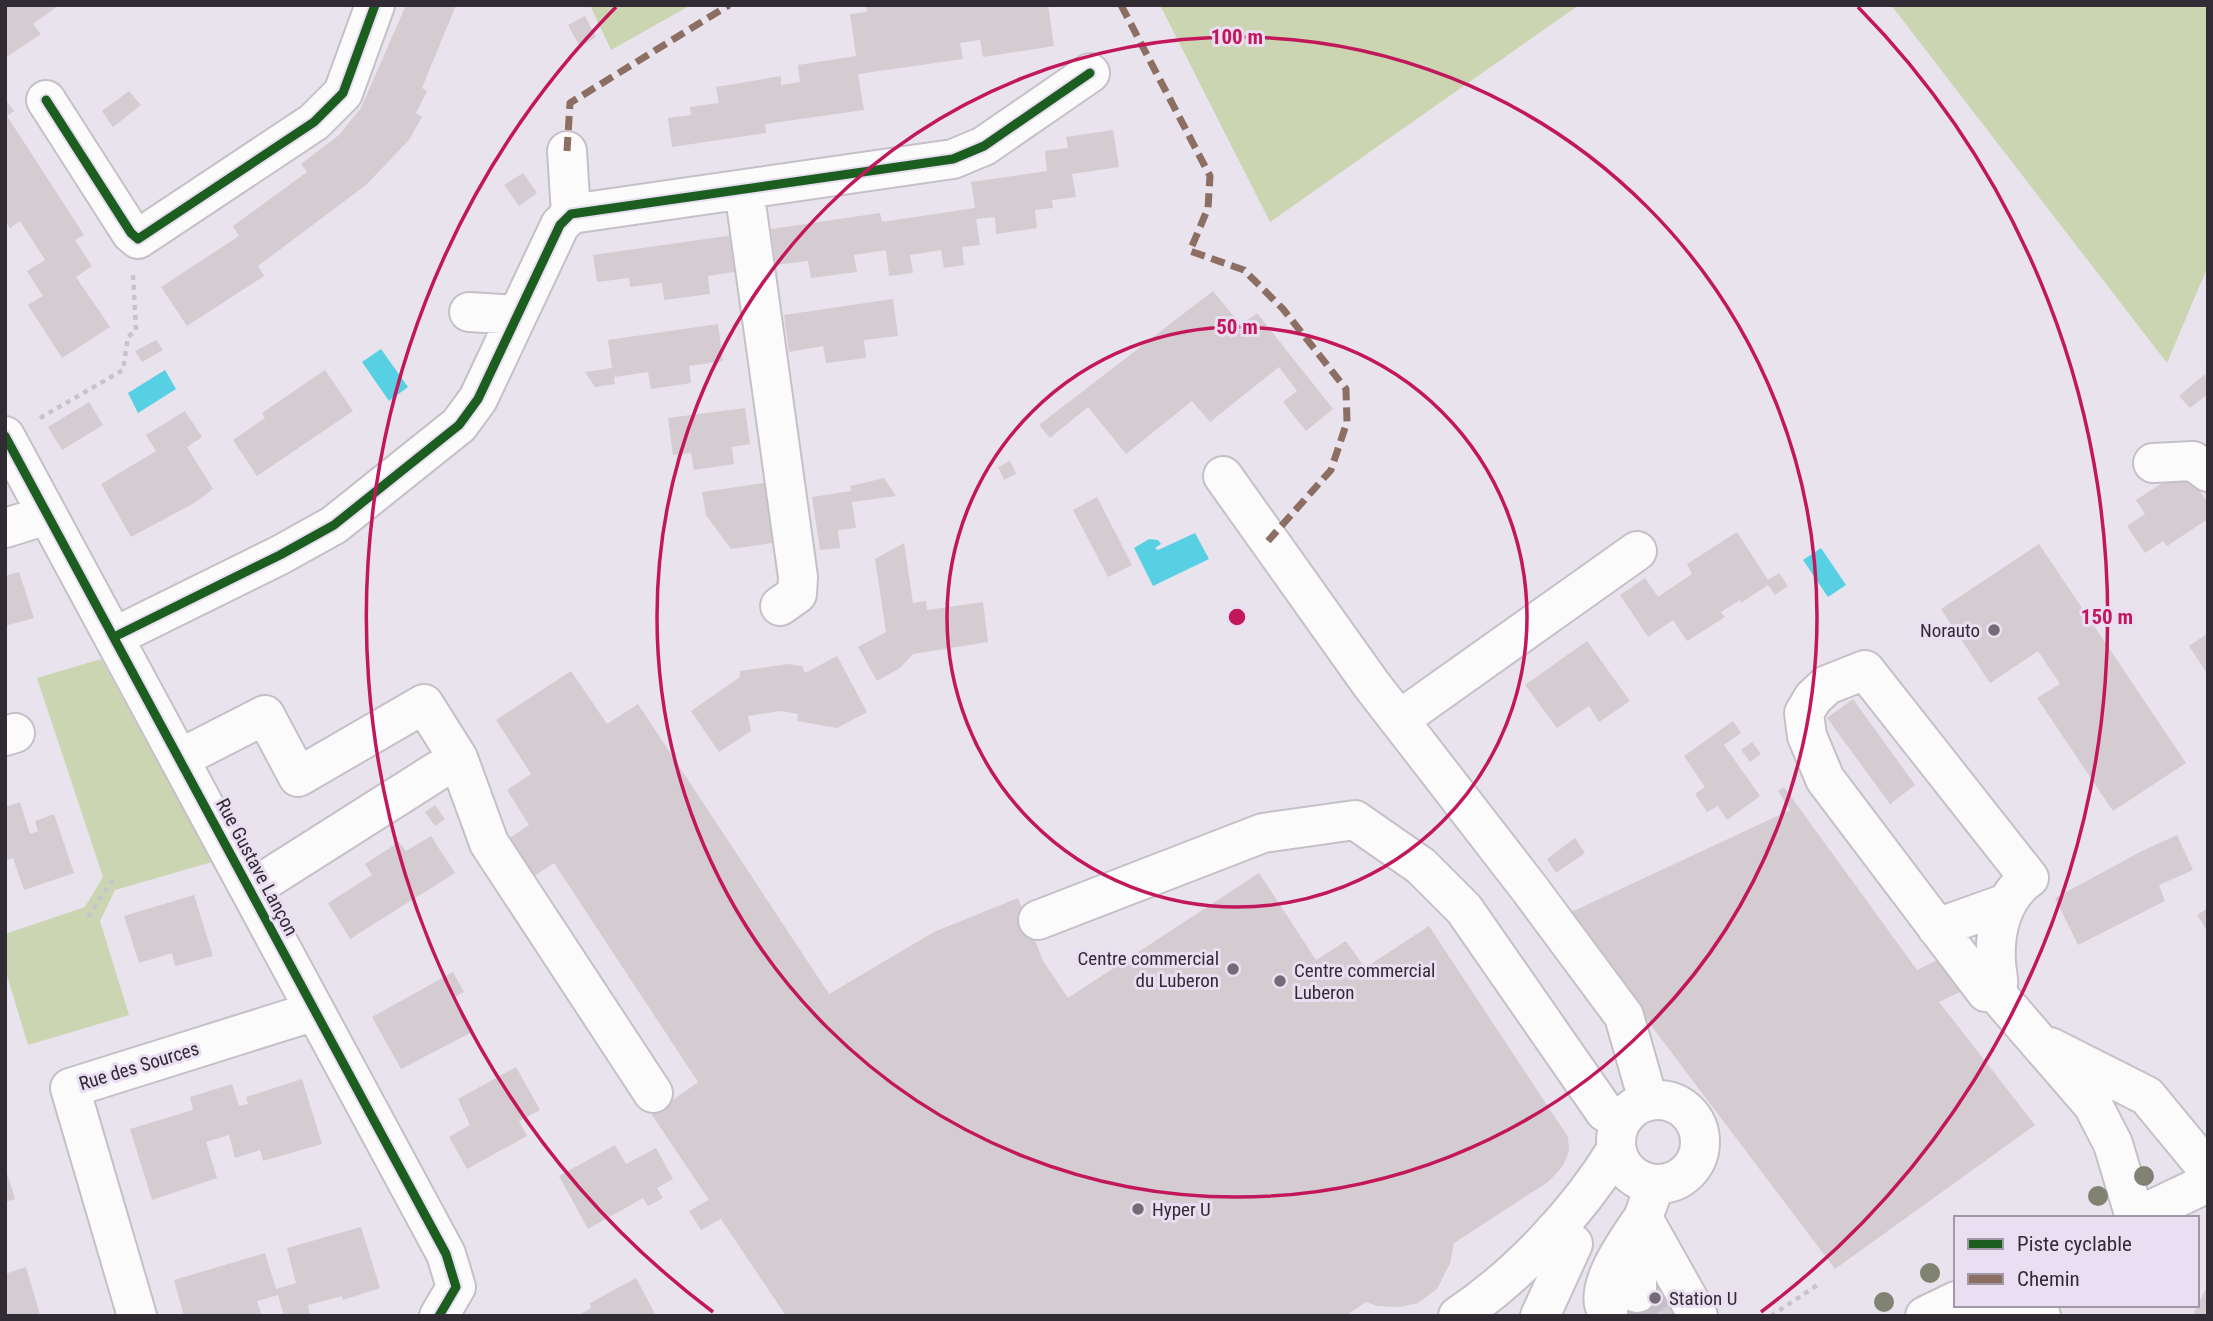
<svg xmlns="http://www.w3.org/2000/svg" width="2213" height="1321" font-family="'Roboto Condensed',sans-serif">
<rect width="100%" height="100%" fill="#e9e3ee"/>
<path fill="#ccd5b1" d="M 590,5 L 691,5 L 611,50 Z
M 1160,5 L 1579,5 L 1270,222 Z
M 1891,5 L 2208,5 L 2208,266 L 2167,363 Z
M 101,659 L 212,862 L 115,890 L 100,921 L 129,1015 L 28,1045 L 5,969 L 5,934 L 85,907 L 103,877 L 37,678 Z"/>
<path fill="#57d0e4" d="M 381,349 L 408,387 L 389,401 L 362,362 Z
M 165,370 L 176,389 L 138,413 L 128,393 Z
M 1195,533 L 1209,559 L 1153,586 L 1134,548 L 1149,539 L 1158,540 L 1161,544 L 1155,548 L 1158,550 Z
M 1821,548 L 1846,585 L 1828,597 L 1803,560 Z"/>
<path fill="#d4ccd0" d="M 5,5 L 59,5 L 33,24 L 41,34 L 5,58 Z
M 406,5 L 456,5 L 422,88 L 427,91 L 416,113 L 422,117 L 409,140 L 366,185 L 258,266 L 264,276 L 187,326 L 161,287 L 239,236 L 233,226 L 307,172 L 301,164 L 339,135 L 361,108 Z
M 866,5 L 1048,5 L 1054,46 L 983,57 L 980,40 L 960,43 L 963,59 L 858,74 L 864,110 L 765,124 L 766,133 L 672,147 L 668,118 L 691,115 L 690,107 L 719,103 L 716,87 L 781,76 L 781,85 L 800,82 L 798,65 L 856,56 L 850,14 L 867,12 Z
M 585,16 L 596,37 L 580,47 L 568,25 Z
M 129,91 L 141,105 L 113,127 L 102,111 Z
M 5,99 L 14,111 L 7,116 L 84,235 L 75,240 L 92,266 L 76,277 L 110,327 L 62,358 L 28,305 L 43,296 L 27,271 L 45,260 L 20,221 L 10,228 L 5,220 Z
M 1113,130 L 1119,167 L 1072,174 L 1076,197 L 1052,200 L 1053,208 L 1035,210 L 1037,228 L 996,234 L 995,217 L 976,219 L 980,245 L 962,247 L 964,265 L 944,268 L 941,250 L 910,255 L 913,273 L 889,276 L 886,250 L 854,255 L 857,272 L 833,275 L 811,278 L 808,261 L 776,265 L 771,229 L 880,213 L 882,222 L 975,208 L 971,182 L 1047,171 L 1045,151 L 1068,148 L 1066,137 Z
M 523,173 L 537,193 L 519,206 L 504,185 Z
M 734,235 L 740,271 L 708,276 L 710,294 L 664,300 L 662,283 L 630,287 L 629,278 L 597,282 L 593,255 Z
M 1213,291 L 1241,325 L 1257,313 L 1333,409 L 1306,431 L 1283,402 L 1297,391 L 1279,367 L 1210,422 L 1192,401 L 1126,454 L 1088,407 L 1050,438 L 1039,425 Z
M 893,299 L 898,336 L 864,340 L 866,358 L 826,363 L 823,346 L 789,352 L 784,315 Z
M 718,324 L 723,361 L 689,366 L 691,383 L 651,389 L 648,372 L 614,377 L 615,384 L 595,387 L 585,372 L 612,368 L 608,340 Z
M 156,340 L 163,350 L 142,362 L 135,351 Z
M 325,370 L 353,411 L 257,476 L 233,440 L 265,418 L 262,413 Z
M 2205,374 L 2208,394 L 2190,408 L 2179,396 Z
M 89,402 L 103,425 L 62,450 L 48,427 Z
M 745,408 L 750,444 L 732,447 L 734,464 L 694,470 L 691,453 L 673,455 L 668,418 Z
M 185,411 L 202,437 L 187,447 L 213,489 L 196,502 L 131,537 L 101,484 L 156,451 L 146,435 Z
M 1010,461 L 1016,474 L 1004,480 L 998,467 Z
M 2184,469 L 2208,503 L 2208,519 L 2167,546 L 2163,541 L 2145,553 L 2127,526 L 2145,514 L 2136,500 Z
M 884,478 L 896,496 L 852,502 L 856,528 L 838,530 L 840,548 L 820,550 L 812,497 L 851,491 L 850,486 Z
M 770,482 L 779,542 L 731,549 L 706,515 L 702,492 Z
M 1097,497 L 1132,565 L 1108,577 L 1073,510 Z
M 1737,532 L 1768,580 L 1779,573 L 1788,586 L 1775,595 L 1768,585 L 1741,603 L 1740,600 L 1721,612 L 1725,617 L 1687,641 L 1673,620 L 1648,637 L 1620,595 L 1645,578 L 1658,597 L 1692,574 L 1687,564 Z
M 904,543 L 913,603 L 926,601 L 927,610 L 983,602 L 988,642 L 913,654 L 900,668 L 877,681 L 858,647 L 886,632 L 875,559 Z
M 2039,544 L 2186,763 L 2113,811 L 2037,698 L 2060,684 L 2038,651 L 1990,683 L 1941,609 Z
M 19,572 L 34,618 L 5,626 L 5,576 Z
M 2208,633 L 2208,675 L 2189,646 Z
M 1587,641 L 1630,701 L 1599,722 L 1589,706 L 1557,728 L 1525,685 Z
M 837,656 L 867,712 L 837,728 L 797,721 L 798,714 L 781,711 L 748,716 L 751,731 L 719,752 L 691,711 L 740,677 L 740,671 L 788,664 L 802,666 L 805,673 Z
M 571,671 L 607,724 L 638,704 L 829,994 L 934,932 L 1018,898 L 1043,961 L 1068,998 L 1259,873 L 1316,960 L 1346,941 L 1365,968 L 1429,926 L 1568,1137 L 1569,1151 L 1563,1166 L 1548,1182 L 1454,1243 L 1450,1263 L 1437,1289 L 1418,1303 L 1400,1307 L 1377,1306 L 1366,1302 L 1345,1316 L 786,1316 L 721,1219 L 701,1230 L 689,1211 L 709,1200 L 652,1115 L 698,1082 L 554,863 L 533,877 L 508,839 L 529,825 L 507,790 L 531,774 L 496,720 Z
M 1853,699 L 1915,785 L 1890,804 L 1827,718 Z
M 1733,721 L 1741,733 L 1724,745 L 1760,796 L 1727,820 L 1718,806 L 1707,812 L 1695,794 L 1705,787 L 1684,756 Z
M 1752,742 L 1761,754 L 1750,762 L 1741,750 Z
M 1784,787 L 1917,970 L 1941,958 L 1960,992 L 1939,1002 L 2035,1125 L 1835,1269 L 1567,914 L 1790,810 L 1778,791 Z
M 20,802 L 30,834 L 38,831 L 35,821 L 54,814 L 74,873 L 24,890 L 13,858 L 5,861 L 5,807 Z
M 435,805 L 445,819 L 435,826 L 425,812 Z
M 2177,835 L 2193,870 L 2159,885 L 2165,901 L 2078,945 L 2055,898 L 2142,851 Z
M 431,836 L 455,873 L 350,939 L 328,903 L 372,875 L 365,864 L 399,842 L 406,851 Z
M 1575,838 L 1585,853 L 1556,873 L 1547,859 Z
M 194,895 L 213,956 L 175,966 L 172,953 L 139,963 L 124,916 Z
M 2208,908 L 2208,932 L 2197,915 Z
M 453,972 L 464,992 L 455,997 L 474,1031 L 401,1069 L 372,1017 Z
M 516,1067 L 540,1110 L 519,1121 L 527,1136 L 467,1169 L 449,1137 L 470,1125 L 458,1099 Z
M 302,1079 L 322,1144 L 263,1161 L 260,1150 L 235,1158 L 229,1135 L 206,1142 L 217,1178 L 152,1200 L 130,1129 L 193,1110 L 190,1097 L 232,1084 L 239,1106 L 248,1104 L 246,1097 Z
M 615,1145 L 626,1164 L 656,1148 L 673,1179 L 657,1188 L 663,1198 L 648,1206 L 643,1198 L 588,1229 L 559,1176 Z
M 5,1167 L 15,1199 L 5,1202 Z
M 361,1227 L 380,1288 L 343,1300 L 342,1296 L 308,1305 L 310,1316 L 284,1316 L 278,1295 L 257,1301 L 262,1316 L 184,1316 L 174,1280 L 265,1253 L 276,1289 L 296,1283 L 287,1248 Z
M 26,1267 L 40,1315 L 5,1316 L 5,1274 Z
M 1665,1275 L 1686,1306 L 1670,1316 L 1603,1316 Z
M 636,1278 L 656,1316 L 577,1316 L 591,1308 L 590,1303 Z
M 2208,1285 L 2208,1316 L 2195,1316 L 2194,1312 Z"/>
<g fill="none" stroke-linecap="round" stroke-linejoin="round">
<path stroke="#c4bec9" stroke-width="38" stroke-dasharray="38 19" stroke-linecap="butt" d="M 1637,1293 L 1653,1316"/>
<g stroke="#c5c0c8" stroke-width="42">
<path id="minor" d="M 46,100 L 131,233 L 138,239 L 314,122 L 343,93 L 375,5
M 567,151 L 571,214
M 744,189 L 798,577 L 797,594 L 780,606
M 469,312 L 517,315
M 5,436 L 446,1254 L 456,1287 L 439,1316
M 2153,463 L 2193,461 L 2208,472
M 1223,476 L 1371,684 L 1529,888 L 1624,1016 L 1648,1100
M 5,528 L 47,515
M 114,637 L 280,555 L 334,525 L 459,425 L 478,399 L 560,225 L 571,214 L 953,159 L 984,146 L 1090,73
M 1865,670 L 2029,878 C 2003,896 1994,931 1996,961 C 1996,974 2001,981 1996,993 L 1986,992 L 1825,779 L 1807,736 L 1804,713 L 1813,698 L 1827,685 Z
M 1399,720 L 1637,551
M 5,736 L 15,733
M 458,758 L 489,843 L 653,1093
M 179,759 L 265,715 L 298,777 L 424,704 L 458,758 L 250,890
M 1038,920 L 1263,833 L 1355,820 L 1421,866 L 1464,909 L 1605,1112 L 1621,1120
M 1937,928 L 2007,903
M 1996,993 L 2093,1105 L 2113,1144 L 2135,1217
M 2050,1047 L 2147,1096 L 2208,1170
M1616 1142a42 42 0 1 1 84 0a42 42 0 1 1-84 0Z
M 1655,1184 L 1643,1218 L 1698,1316
M 1637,1293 L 1637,1268 L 1651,1232
M 2008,1305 L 2011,1316
M 2037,1305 L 2041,1316
M 1608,1312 C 1590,1291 1630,1237 1643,1218
M 137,1316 L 70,1088 L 315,1011
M 1458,1316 C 1518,1276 1579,1211 1616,1150
M 1540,1316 L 1573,1244 L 1556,1230"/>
</g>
<g stroke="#c5c0c8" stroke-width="42">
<path id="major" d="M 2134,1218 L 2208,1183
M 1925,1316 L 1956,1301
M 1973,1316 L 1991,1305"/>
</g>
<path stroke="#c7c5c9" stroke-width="4.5" stroke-dasharray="5 5" stroke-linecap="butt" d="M 40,418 L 123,370 L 128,337 L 136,330 L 133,275
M 88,917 L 114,878
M 1771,1316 L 1819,1284"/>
<use href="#minor" stroke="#fcfbfc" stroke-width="38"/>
<use href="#major" stroke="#fcfbfc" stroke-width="38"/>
<path stroke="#8d6e63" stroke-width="7" stroke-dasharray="14 7" stroke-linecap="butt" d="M 1121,5 L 1210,176 L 1208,208 L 1190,251 L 1244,270 L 1283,309 L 1346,389 L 1347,422 L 1331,470 L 1268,541
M 567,151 L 570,103 L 729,5"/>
<g stroke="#eadef3" stroke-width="13">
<path id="cycleway" d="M 46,100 L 131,233 L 138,239 L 314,122 L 343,93 L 375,5
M 5,436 L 446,1254 L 456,1287 L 439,1316
M 114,637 L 280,555 L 334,525 L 459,425 L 478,399 L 560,225 L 571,214 L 953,159 L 984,146 L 1090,73"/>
</g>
<use href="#cycleway" stroke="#1b5e20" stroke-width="9"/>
</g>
<g fill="#808371">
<circle cx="2144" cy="1176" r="10"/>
<circle cx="2098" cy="1196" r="10"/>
<circle cx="1930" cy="1273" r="10"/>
<circle cx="1884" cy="1302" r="10"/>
</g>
<g fill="none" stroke="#c2185b" stroke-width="3.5">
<circle cx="1237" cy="617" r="290"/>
<circle cx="1237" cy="617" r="580"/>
<path d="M713 1312A870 870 0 0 1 616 7M1858 7A870 870 0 0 1 1761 1312"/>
</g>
<g fill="#716c75" stroke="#eadef3" stroke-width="2.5">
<circle cx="1994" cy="630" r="7"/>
<circle cx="1233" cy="969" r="7"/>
<circle cx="1280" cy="981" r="7"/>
<circle cx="1138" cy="1209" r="7"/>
<circle cx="1655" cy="1298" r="7"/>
</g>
<g text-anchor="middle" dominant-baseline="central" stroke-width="6" stroke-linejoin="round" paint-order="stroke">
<g font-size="19" fill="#312c34" stroke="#eadef3" text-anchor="start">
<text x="1980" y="630" text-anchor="end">Norauto</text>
<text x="1219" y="958" text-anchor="end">Centre commercial<tspan x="1219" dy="22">du Luberon</tspan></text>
<text x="1294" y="970">Centre commercial<tspan x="1294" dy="22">Luberon</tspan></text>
<text x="1152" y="1209">Hyper U</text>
<text x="1669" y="1298">Station U</text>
</g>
<g font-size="19" fill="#312c34" stroke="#eadef3">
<text transform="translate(257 867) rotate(62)">Rue Gustave Lançon</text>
<text transform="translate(139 1066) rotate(-17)">Rue des Sources</text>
</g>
</g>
<circle cx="1237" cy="617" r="10" fill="#c2185b" stroke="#eadef3" stroke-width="3.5"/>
<g font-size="21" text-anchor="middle" font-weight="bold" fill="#c2185b" stroke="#eadef3" stroke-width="6" stroke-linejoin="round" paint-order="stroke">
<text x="1237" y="44">100 m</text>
<text x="1237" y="334">50 m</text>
<text x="2107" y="624">150 m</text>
</g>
<rect width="2213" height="1321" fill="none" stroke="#312c34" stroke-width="14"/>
<rect x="1954" y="1216" width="245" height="91" fill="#eadef3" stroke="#a097a7" stroke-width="2"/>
<rect x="1968" y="1239" width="35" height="10" fill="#1b5e20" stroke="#a097a7" stroke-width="2"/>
<text x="2017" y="1251" font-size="21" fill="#312c34">Piste cyclable</text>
<rect x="1968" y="1274" width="35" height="10" fill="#8d6e63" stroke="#a097a7" stroke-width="2"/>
<text x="2017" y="1286" font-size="21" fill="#312c34">Chemin</text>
</svg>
